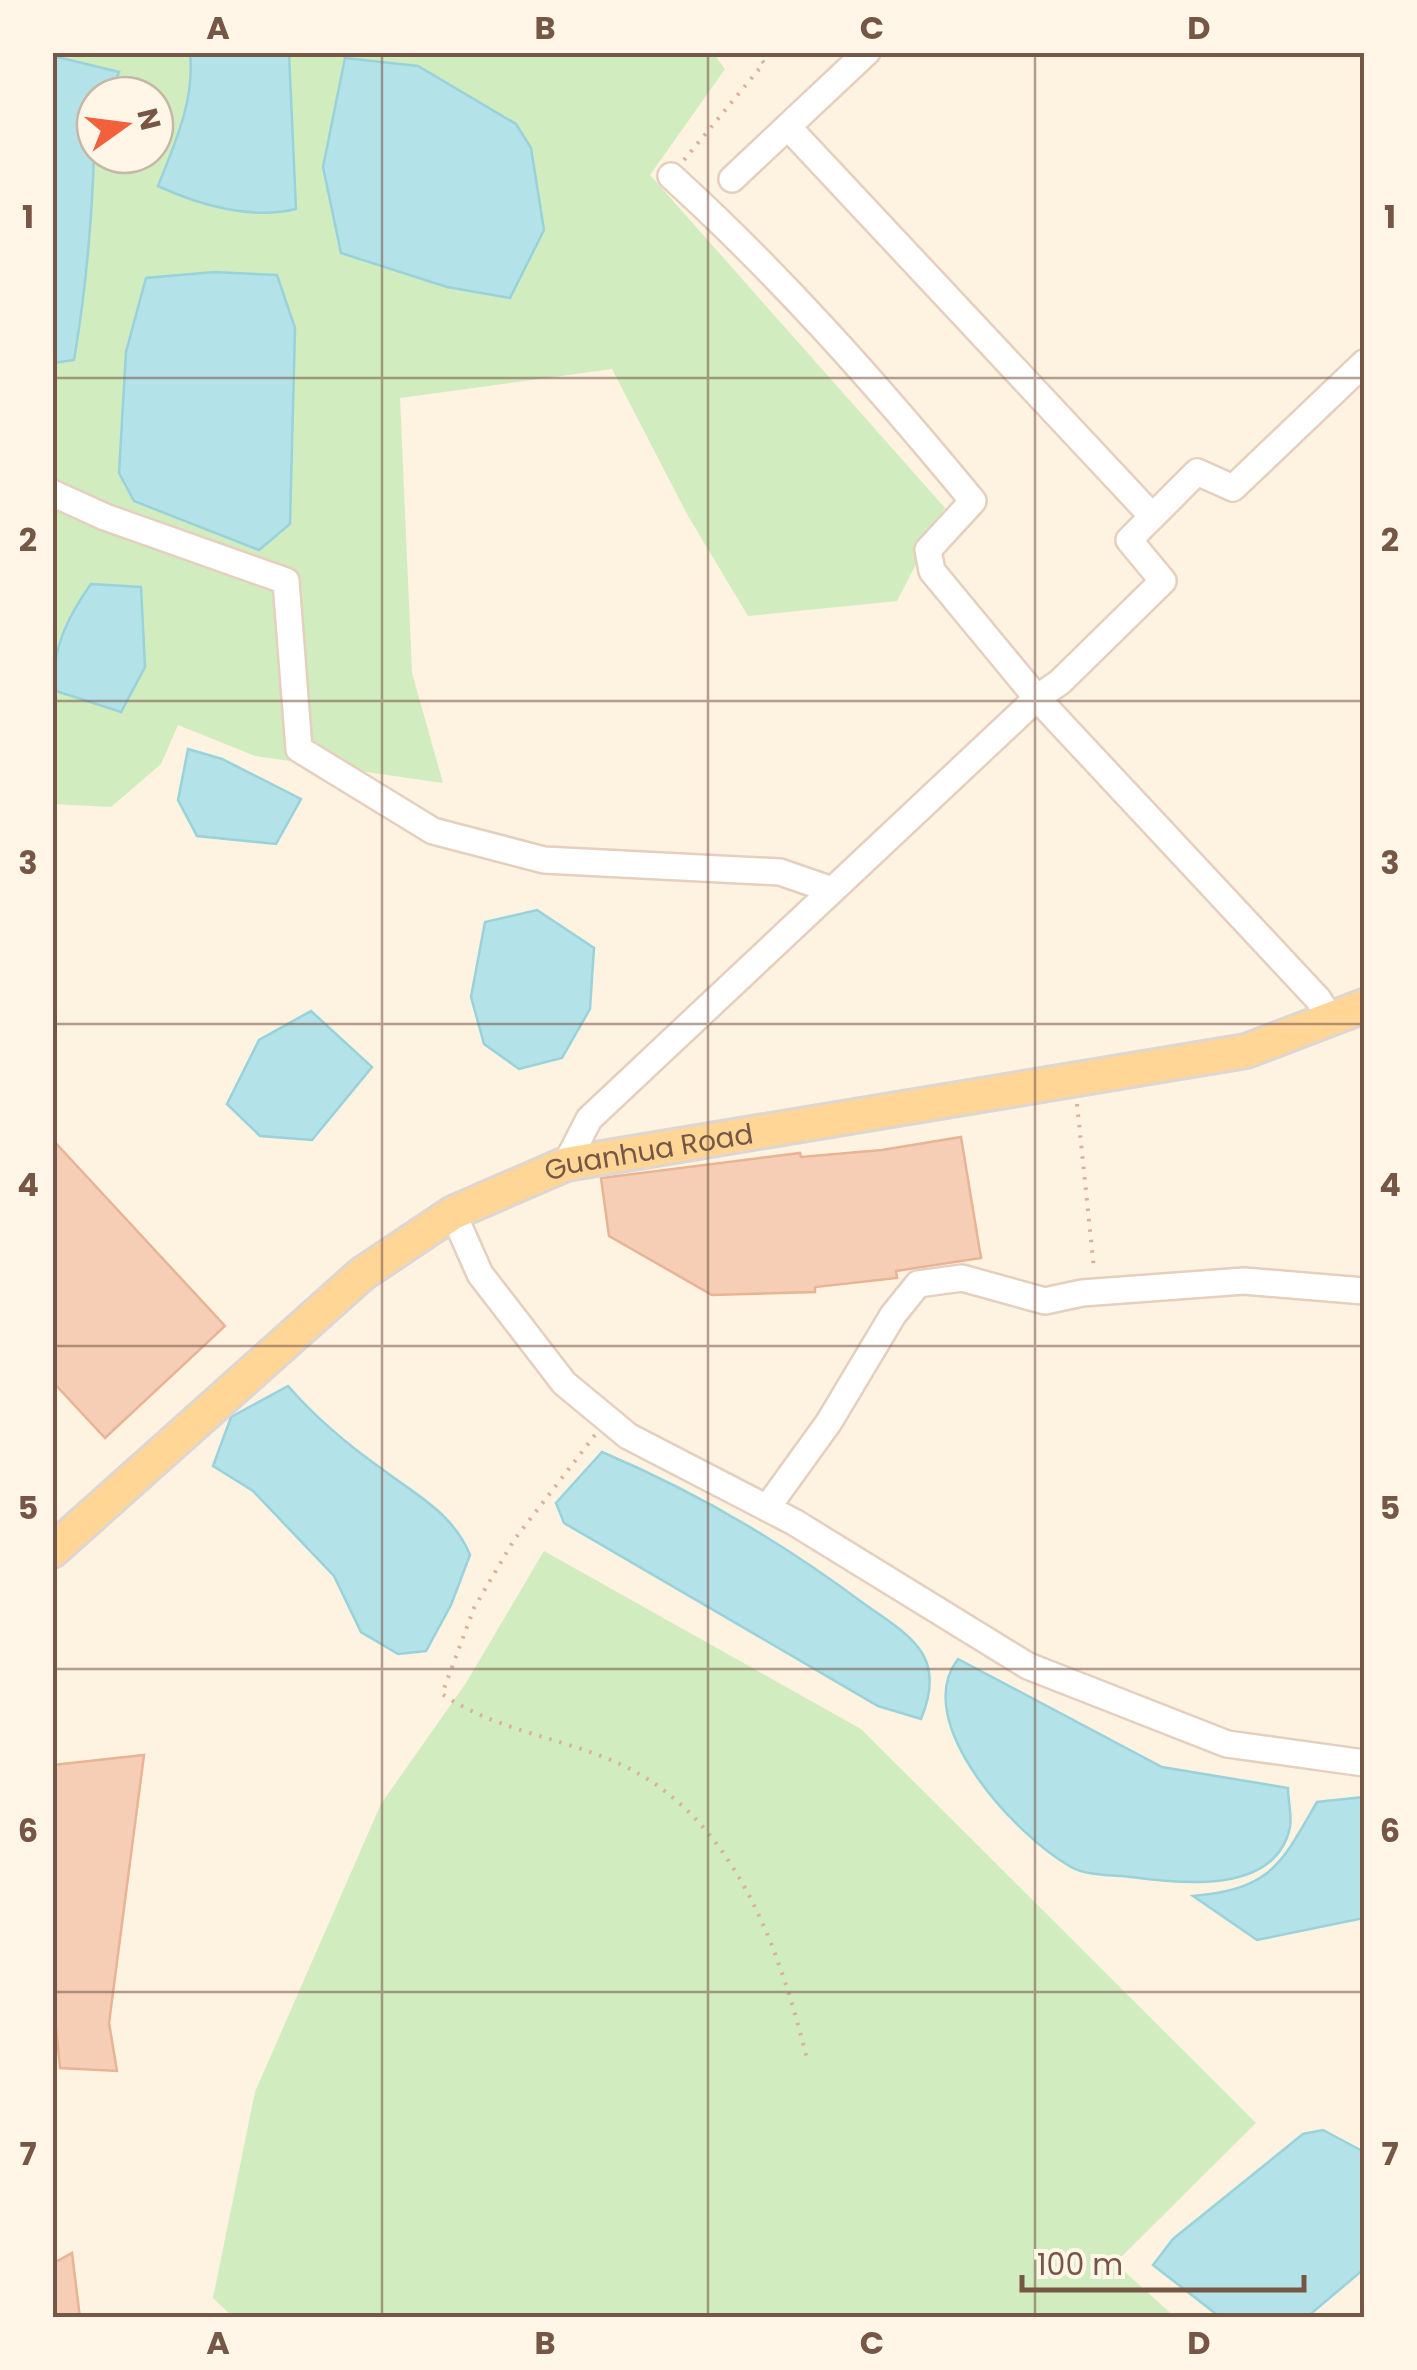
<svg xmlns="http://www.w3.org/2000/svg" width="1417" height="2370" font-family="Poppins,sans-serif">
<rect width="100%" height="100%" fill="#fef2e0"/>
<path fill="#d1ecbe" fill-rule="evenodd" d="M 52,53 L 713,53 L 725,69 L 650,175 L 945,508 L 897,601 L 748,616 L 687,514 L 612,369 L 400,398 L 412,673 L 443,783 L 255,756 L 178,725 L 161,764 L 111,807 L 53,804 ZM 95,95 L 155,95 L 155,155 L 95,155 Z
M 544,1551 L 861,1729 L 1256,2123 L 1115,2263 L 1175,2317 L 234,2318 L 213,2298 L 255,2092 L 381,1804 L 466,1683 Z"/>
<path fill="#b3e2e9" stroke="#99d2db" stroke-width="2.5" d="M 190,53 L 289,53 L 296,209 C 251,220 199,205 158,186 C 175,143 195,100 190,53 Z
M 53,56 L 119,72 L 111,95 L 95,95 C 95,183 89,272 74,360 L 53,363 Z
M 345,58 L 418,66 L 516,124 L 531,148 L 544,230 L 510,298 L 447,287 L 341,253 L 323,167 Z
M 214,272 L 277,275 L 295,328 L 290,524 L 259,550 L 134,501 L 119,473 L 126,352 L 146,278 Z
M 91,584 L 141,587 L 145,667 L 121,712 L 53,690 C 52,649 68,616 91,584 Z
M 188,749 L 222,759 L 301,799 L 276,844 L 197,836 L 178,800 Z
M 537,910 L 594,948 L 590,1009 L 562,1058 L 519,1069 L 484,1044 L 471,997 L 485,922 Z
M 311,1011 L 372,1067 L 312,1140 L 260,1136 L 227,1104 L 259,1040 Z
M 288,1386 C 315,1417 348,1445 382,1469 C 416,1495 453,1513 470,1555 L 451,1605 L 426,1651 L 398,1654 L 361,1632 L 334,1576 L 253,1491 L 213,1466 L 231,1417 Z
M 602,1452 C 694,1491 783,1543 863,1603 C 881,1616 903,1629 917,1646 C 935,1667 931,1695 921,1719 L 878,1706 L 564,1523 L 556,1503 Z
M 958,1659 L 1162,1767 L 1288,1788 C 1288,1800 1292,1815 1290,1827 C 1276,1895 1181,1884 1131,1877 C 1114,1875 1086,1876 1071,1867 C 1017,1837 909,1722 958,1659 Z
M 1364,1797 L 1364,1918 L 1257,1940 L 1193,1896 C 1272,1889 1281,1864 1317,1802 Z
M 1323,2130 L 1364,2152 L 1364,2269 L 1307,2317 L 1220,2317 L 1153,2265 L 1173,2239 L 1303,2134 Z"/>
<path fill="#f5ceb5" stroke="#e9b395" stroke-width="2.5" d="M 961,1137 L 981,1258 L 896,1271 L 897,1278 L 815,1287 L 815,1292 L 712,1295 L 609,1236 L 601,1178 L 800,1153 L 801,1157 L 882,1150 Z
M 52,1139 L 225,1326 L 105,1438 L 52,1381 Z
M 144,1755 L 109,2023 L 117,2071 L 60,2068 L 52,1988 L 52,1765 Z
M 72,2253 L 80,2318 L 52,2318 L 52,2264 Z"/>
<g fill="none" stroke-linecap="round" stroke-linejoin="round">
<g stroke="#e5cfbe" stroke-width="30">
<path id="minor" d="M 788,127 L 1152,516
M 671,176 C 781,276 878,386 973,501 L 928,550 L 932,571 L 1037,698 L 1318,999 L 1331,1019
M 732,179 L 867,52
M 52,493 L 105,517 L 286,581 L 299,749 L 433,831 L 544,860 L 780,872 L 832,890
M 566,1164 L 589,1119 L 1037,698 L 1060,682 L 1163,581 L 1129,540 L 1197,472 L 1233,488 L 1364,363
M 453,1213 L 480,1274 L 564,1383 L 628,1436 L 794,1522 L 1028,1666 L 1227,1744 L 1364,1763
M 767,1508 L 829,1422 L 893,1315 L 918,1284 L 962,1278 L 1045,1301 L 1082,1293 L 1244,1281 L 1364,1291"/>
</g>
<g stroke="#ded6d2" stroke-width="38">
<g id="major">
<path id="s1" d="M 52,1551 L 362,1274 L 453,1213 L 566,1164 L 1246,1051 L 1364,1006"/>
</g>
</g>
<path stroke="#dab199" stroke-width="4" stroke-dasharray="2.5 8" stroke-linecap="butt" d="M 684,160 L 764,63 L 755,52
M 1077,1104 L 1094,1269
M 595,1435 L 514,1540 L 474,1608 L 442,1694 C 496,1731 561,1737 620,1764 C 734,1817 779,1947 807,2059"/>
<use href="#minor" stroke="#fff" stroke-width="25"/>
<use href="#major" stroke="#ffd696" stroke-width="32"/>
</g>
<path fill="none" stroke="#765645" stroke-width="2.5" stroke-opacity="0.55" d="M 382,52 L 382,2318M 708,52 L 708,2318M 1035,52 L 1035,2318M 52,378 L 1364,378M 52,701 L 1364,701M 52,1024 L 1364,1024M 52,1346 L 1364,1346M 52,1669 L 1364,1669M 52,1992 L 1364,1992"/>
<g text-anchor="middle" dominant-baseline="central" stroke-width="8" stroke-linejoin="round" paint-order="stroke">
<g font-size="28" fill="#765645" stroke="#fff6e8">
<text stroke="none"><textPath href="#s1" startOffset="732">Guanhua Road</textPath></text>
</g>
</g>
<rect width="1417" height="2370" fill="none" stroke="#fff6e8" stroke-width="110"/>
<g transform="translate(125 125) rotate(76)"><circle r="48" fill="#fff6e8" stroke="#c8b6a7" stroke-width="2.5"/>
<path d="M0-8L18 38L0 25L-18 38Z" fill="#f2613b"/>
<text y="-15" font-size="28" font-weight="bold" text-anchor="middle" fill="#765645">N</text>
</g>
<path d="M1022 2275v15h282v-15" fill="none" stroke="#765645" stroke-width="5"/>
<text x="1037" y="2275" font-size="30" fill="#765645" stroke="#fff6e8" stroke-width="8" paint-order="stroke">100 m</text>
<rect x="55" y="55" width="1307" height="2260" fill="none" stroke="#765645" stroke-width="4"/>
<g font-size="32" text-anchor="middle" font-weight="bold" fill="#765645">
<text x="218" y="39">A</text>
<text x="545" y="39">B</text>
<text x="872" y="39">C</text>
<text x="1199" y="39">D</text>
<text x="28" y="228">1</text>
<text x="1390" y="228">1</text>
<text x="28" y="551">2</text>
<text x="1390" y="551">2</text>
<text x="28" y="874">3</text>
<text x="1390" y="874">3</text>
<text x="28" y="1196">4</text>
<text x="1390" y="1196">4</text>
<text x="28" y="1519">5</text>
<text x="1390" y="1519">5</text>
<text x="28" y="1842">6</text>
<text x="1390" y="1842">6</text>
<text x="28" y="2165">7</text>
<text x="1390" y="2165">7</text>
<text x="218" y="2354">A</text>
<text x="545" y="2354">B</text>
<text x="872" y="2354">C</text>
<text x="1199" y="2354">D</text>
</g>
</svg>
